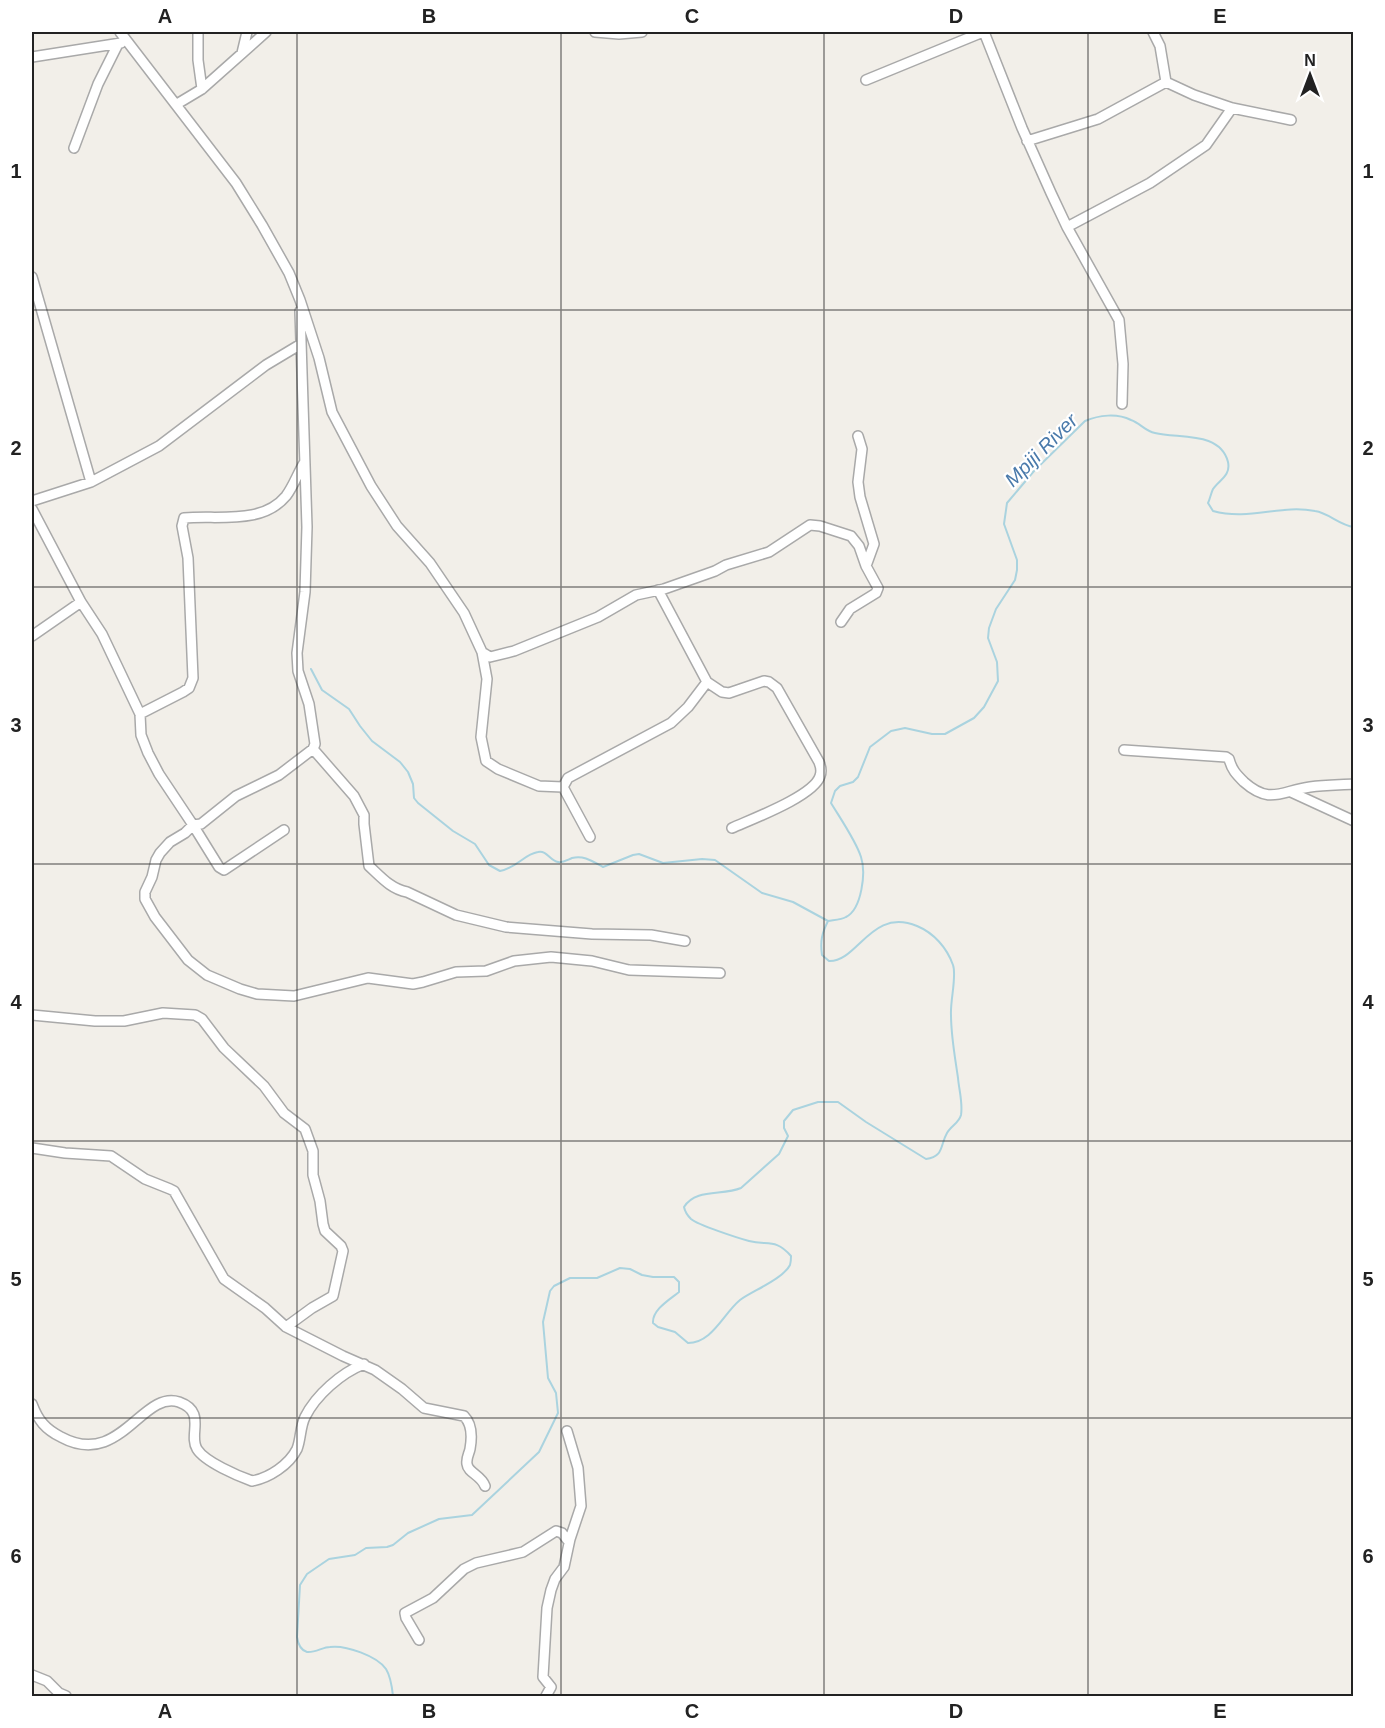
<svg xmlns="http://www.w3.org/2000/svg" width="1385" height="1728" font-family="Helvetica,sans-serif">
<rect width="100%" height="100%" fill="#f2efe9"/>
<g fill="none" stroke-linecap="round" stroke-linejoin="round">
<path stroke="#aad3df" stroke-width="2" d="M 311,669 L 322,690 L 349,709 L 360,726 L 372,741 L 400,762 L 408,772 L 413,784 L 414,798 L 418,803 L 453,831 L 475,844 L 489,865 L 500,871 C 517,868 524,854 538,852 C 547,850 550,861 558,862 C 563,863 567,860 572,858 C 584,855 592,861 603,867 L 633,855 L 639,854 L 663,863 L 702,859 L 715,860 L 762,893 L 793,902 L 828,921
M 828,921 C 833,920 841,920 846,917 C 862,909 866,872 861,857 C 856,841 840,818 831,803 L 835,791 L 840,786 L 853,782 L 858,777 L 870,747 L 891,731 L 905,728 L 932,734 L 945,734 L 974,718 L 984,707 L 998,681 L 997,662 L 988,638 L 989,628 L 996,609 L 1015,580 L 1017,570 L 1017,560 L 1004,524 L 1007,503 L 1034,471 L 1085,421 C 1099,415 1117,413 1131,420 C 1140,423 1145,431 1155,433 C 1179,439 1220,431 1228,462 C 1231,476 1219,480 1213,489 C 1211,493 1210,499 1208,503 L 1213,511 C 1250,521 1280,504 1315,511 C 1329,513 1339,525 1354,527
M 393,1696 C 392,1687 391,1677 386,1669 C 377,1656 346,1645 330,1647 C 323,1647 315,1653 307,1652 C 300,1650 298,1644 297,1637 L 300,1585 L 307,1574 L 329,1559 L 355,1555 L 366,1548 L 387,1547 L 393,1545 L 408,1533 L 439,1519 L 472,1515 L 539,1452 L 558,1413 L 556,1393 L 548,1378 L 543,1322 L 550,1291 L 554,1286 L 570,1278 L 597,1278 L 620,1268 L 630,1269 L 642,1275 L 653,1277 L 674,1277 L 679,1282 L 679,1292 C 669,1300 652,1310 653,1323 L 658,1327 L 675,1332 L 688,1343 C 712,1343 723,1314 740,1300 C 752,1291 783,1279 790,1265 C 791,1262 791,1259 791,1256 C 775,1238 768,1246 749,1241 C 738,1238 698,1225 691,1219 C 687,1215 685,1212 684,1207 C 696,1188 722,1196 741,1188 L 779,1154 L 788,1136 L 784,1128 L 784,1121 L 793,1110 L 818,1102 L 838,1102 L 866,1122 L 926,1159 C 944,1157 940,1145 947,1133 C 951,1126 959,1123 961,1115 C 963,1103 959,1090 958,1078 C 955,1057 951,1036 951,1015 C 950,1001 957,976 953,965 C 947,948 934,933 917,926 C 871,907 858,962 829,961 L 822,955 C 820,941 822,933 828,921"/>
<g stroke="#a9a9a9" stroke-width="12">
<path id="minor" d="M 120,32 L 236,183 L 262,225 L 289,273 L 300,300 L 319,358 L 332,412 L 371,486 L 397,526 L 430,563 L 464,613 L 482,652 L 487,679 L 481,737 L 486,761 L 498,769 L 539,786 L 563,787 L 590,837
M 198,32 L 198,60 L 202,89
M 595,32 L 619,34 L 642,32
M 984,32 L 1022,128 L 1051,193 L 1067,227 L 1119,320 L 1123,364 L 1122,404
M 1153,32 L 1160,46 L 1166,82 L 1194,95 L 1232,108 L 1291,120
M 242,53 L 247,32
M 32,57 L 121,43
M 866,80 L 983,32
M 177,104 L 202,89 L 266,32
M 1027,141 L 1098,119 L 1166,82
M 74,148 L 98,84 L 118,44
M 1067,227 L 1150,183 L 1206,145 L 1232,108
M 32,277 L 91,482
M 32,501 L 91,482 L 159,446 L 266,365 L 301,344
M 32,509 L 81,602 L 102,634 L 140,714 L 141,735 L 148,753 L 159,774 L 193,825 L 201,824 L 236,796 L 279,775 L 313,749 L 315,744 L 309,704 L 298,671 L 297,653 L 305,592 L 307,527 L 300,311
M 658,590 L 707,682 L 722,692 L 729,693 L 764,681 L 769,682 L 777,688 L 819,762 C 821,767 822,771 820,776 C 814,796 752,819 732,828
M 841,622 L 850,609 L 876,593 L 878,588 L 866,566 L 874,544 L 860,497 L 858,482 L 862,449 L 858,436
M 32,636 L 81,602
M 482,652 L 490,657 L 514,651 L 598,617 L 636,595 L 664,589 L 715,571 L 726,565 L 769,552 L 810,525 L 820,526 L 851,536 L 859,546 L 866,566
M 140,714 L 183,692 L 189,688 L 193,678 L 188,558 L 182,526 L 184,518 C 218,515 262,525 286,496 C 293,487 298,473 304,463
M 313,749 L 354,796 L 364,815 L 364,824 L 369,866 C 381,877 391,889 407,892 L 456,915 L 506,927 L 592,934 L 651,935 L 685,941
M 1124,750 L 1226,757 L 1229,759 C 1232,770 1236,774 1244,782 C 1270,805 1281,791 1310,787 C 1325,785 1339,785 1354,784
M 563,787 L 568,778 L 671,723 L 688,707 L 707,682
M 1291,792 L 1354,821
M 284,830 L 224,870 L 219,867 L 193,825 L 185,833 L 170,842 L 160,853 L 156,860 L 152,877 L 145,892 L 145,899 L 155,917 L 188,960 L 207,975 L 240,989 L 257,994 L 294,996 L 368,978 L 413,984 L 423,982 L 456,972 L 486,971 L 514,961 L 551,957 L 592,961 L 629,970 L 720,973
M 32,1015 L 95,1021 L 124,1021 L 163,1013 L 195,1015 L 202,1019 L 224,1048 L 264,1086 L 284,1113 L 305,1129 L 313,1151 L 313,1175 L 320,1201 L 323,1224 L 325,1231 L 341,1246 L 343,1251 L 333,1296 L 312,1308 L 286,1327
M 32,1148 L 65,1153 L 111,1156 L 145,1179 L 170,1189 L 174,1191 L 224,1279 L 265,1308 L 286,1327 L 343,1356 L 375,1370 L 402,1389 L 424,1408 L 464,1416 C 472,1424 472,1438 470,1449 C 469,1454 466,1458 467,1464 C 468,1473 481,1475 485,1486
M 32,1404 C 38,1420 45,1429 61,1437 C 120,1469 142,1390 179,1402 C 207,1412 188,1434 197,1449 C 205,1462 238,1476 252,1481 C 269,1478 289,1465 297,1449 C 301,1439 300,1427 305,1417 C 316,1395 341,1373 364,1364
M 419,1640 L 406,1618 L 405,1613 L 433,1598 L 464,1569 L 476,1563 L 523,1552 L 556,1531 L 562,1533 L 569,1542
M 32,1675 L 47,1681 L 59,1693 L 66,1696
M 546,1696 L 551,1687 L 543,1677 L 547,1608 L 551,1590 L 555,1579 L 564,1567 L 570,1539 L 581,1506 L 578,1468 L 567,1431"/>
</g>
<use href="#minor" stroke="#fff" stroke-width="9"/>
</g>
<path fill="none" stroke="#222" stroke-width="1.5" stroke-opacity="0.55" d="M 297,32 L 297,1696M 561,32 L 561,1696M 824,32 L 824,1696M 1088,32 L 1088,1696M 32,310 L 1354,310M 32,587 L 1354,587M 32,864 L 1354,864M 32,1141 L 1354,1141M 32,1418 L 1354,1418"/>
<g text-anchor="middle" dominant-baseline="central" stroke-width="4.5" stroke-linejoin="round" paint-order="stroke">
<g font-size="20" font-style="italic" fill="#4a7aab" stroke="#fff">
<text transform="translate(1041 450) rotate(-45)">Mpiji River</text>
</g>
</g>
<rect width="1385" height="1728" fill="none" stroke="#ffffff" stroke-width="66"/>
<g transform="translate(1310 75)" stroke="#ffffff" stroke-width="4.5" paint-order="stroke">
<path d="M0-4.5L10 22L0 15L-10 22Z" fill="#222222"/>
<text y="-9" font-size="16" font-weight="bold" text-anchor="middle" fill="#222222">N</text>
</g>
<rect x="33" y="33" width="1319" height="1662" fill="none" stroke="#222" stroke-width="2"/>
<g font-size="20" text-anchor="middle" font-weight="bold" fill="#222">
<text x="165" y="23">A</text>
<text x="429" y="23">B</text>
<text x="692" y="23">C</text>
<text x="956" y="23">D</text>
<text x="1220" y="23">E</text>
<text x="16" y="178">1</text>
<text x="1368" y="178">1</text>
<text x="16" y="455">2</text>
<text x="1368" y="455">2</text>
<text x="16" y="732">3</text>
<text x="1368" y="732">3</text>
<text x="16" y="1009">4</text>
<text x="1368" y="1009">4</text>
<text x="16" y="1286">5</text>
<text x="1368" y="1286">5</text>
<text x="16" y="1563">6</text>
<text x="1368" y="1563">6</text>
<text x="165" y="1718">A</text>
<text x="429" y="1718">B</text>
<text x="692" y="1718">C</text>
<text x="956" y="1718">D</text>
<text x="1220" y="1718">E</text>
</g>
</svg>
